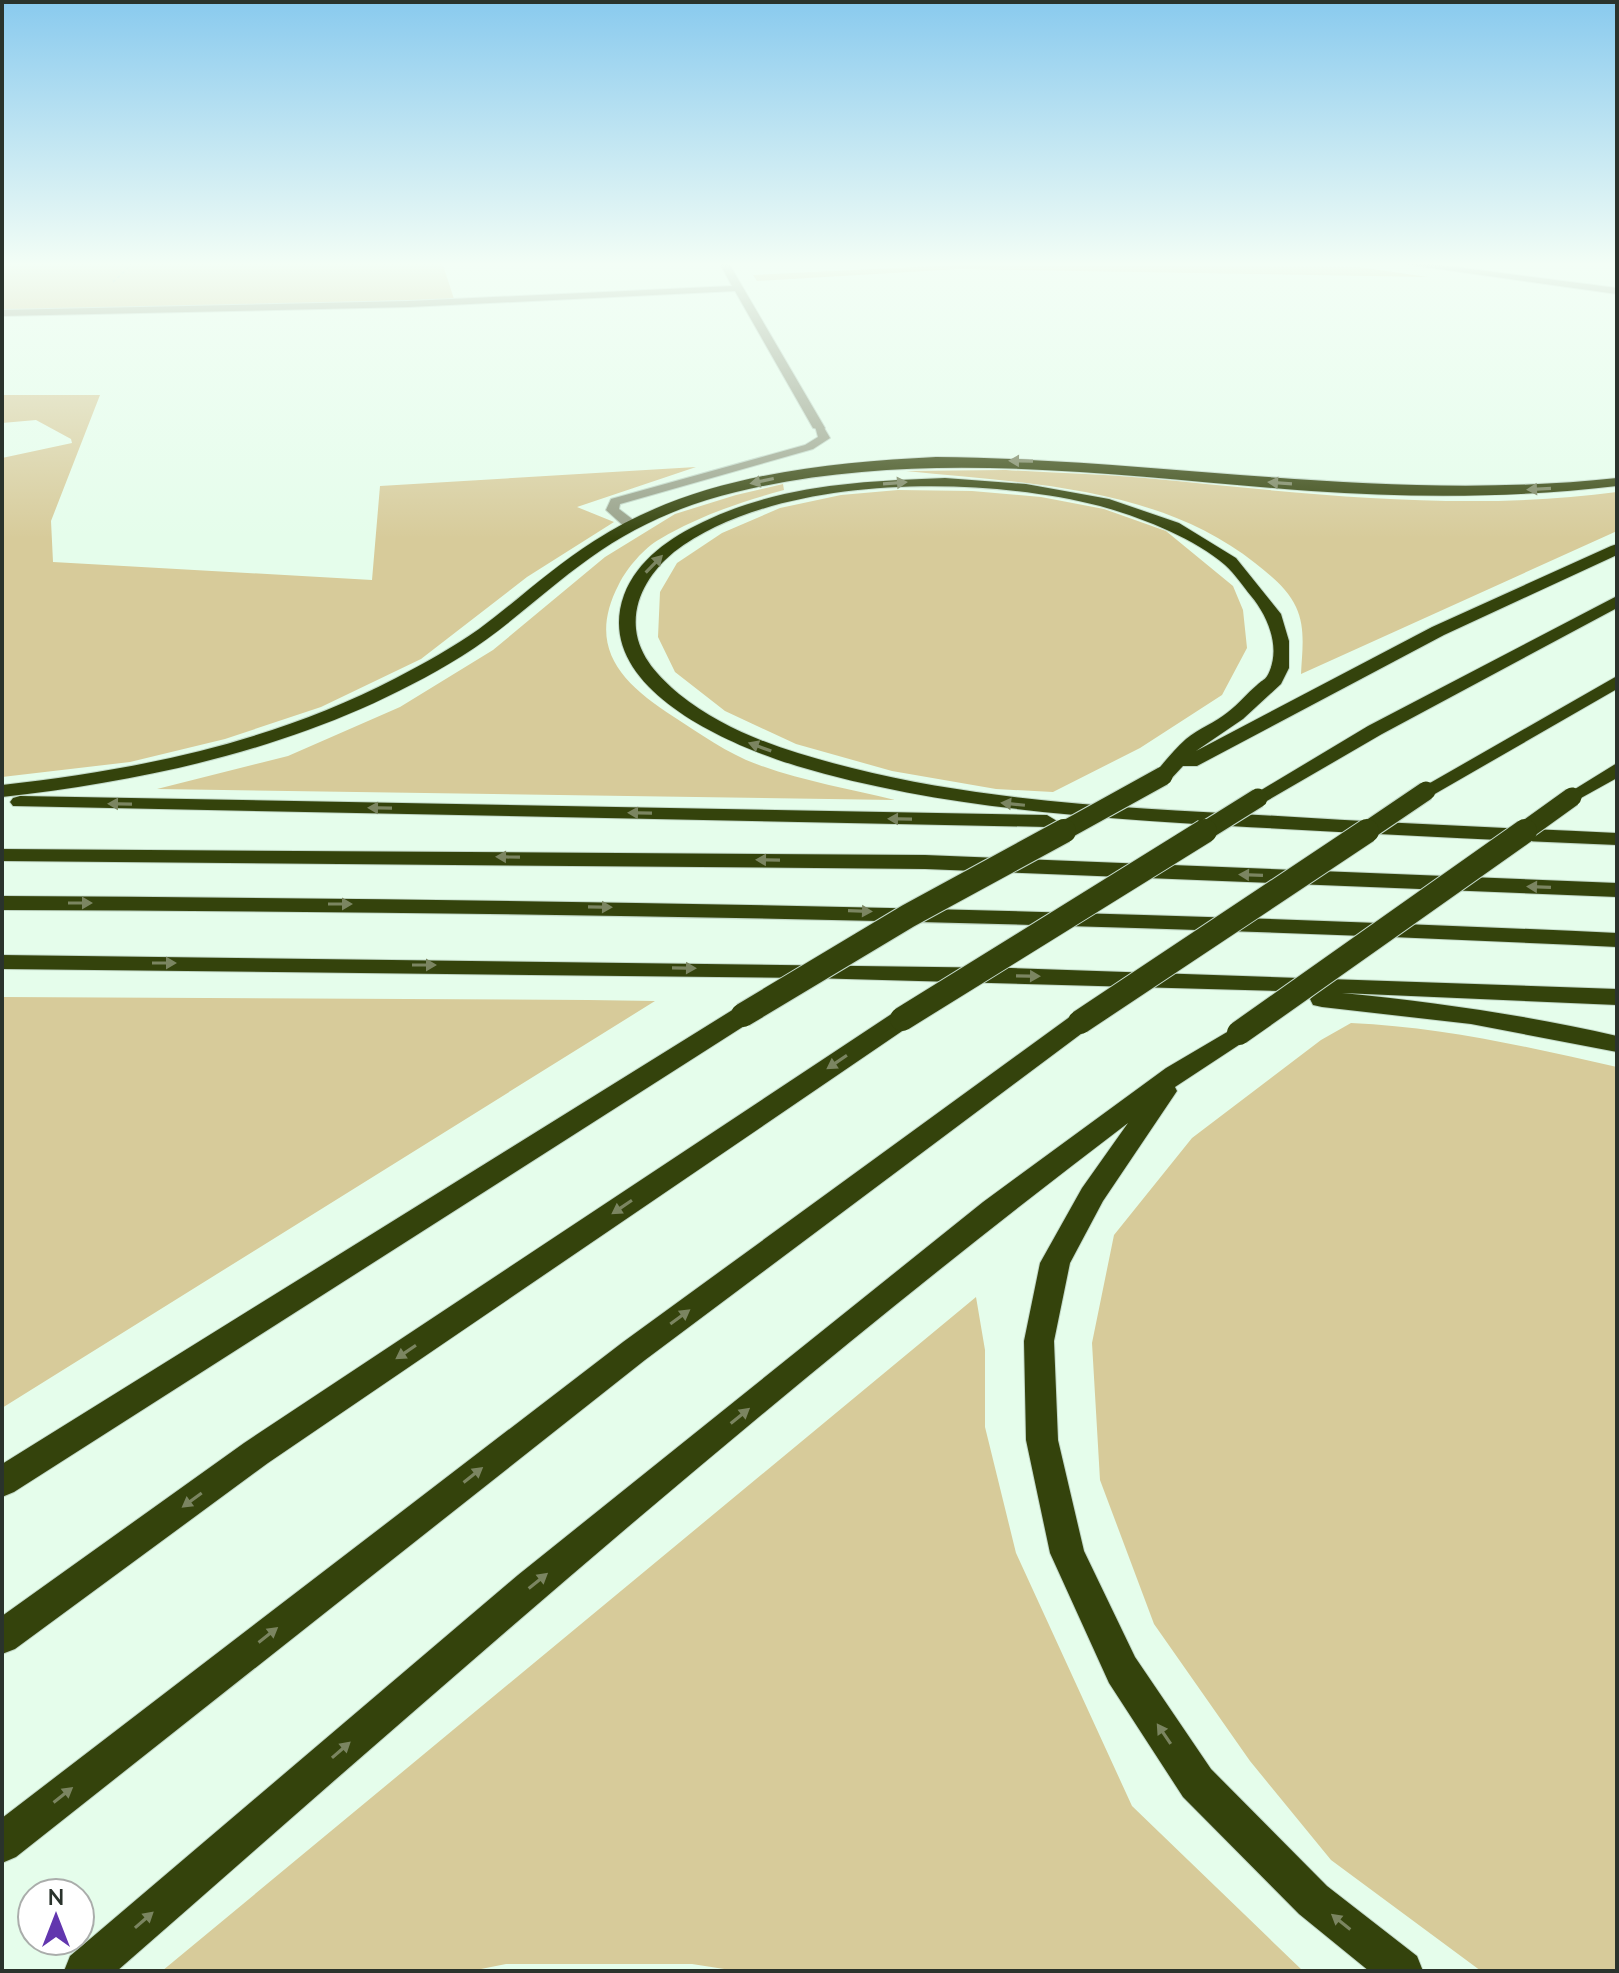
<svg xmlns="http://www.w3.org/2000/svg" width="1619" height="1973" font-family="'Nunito Sans',sans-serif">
<rect width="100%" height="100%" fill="#e5fdeb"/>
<path fill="#d7cb9a" d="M 2,262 L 442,262 L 454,299 L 2,311 Z
M 957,265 L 1358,267 L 1428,277 L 959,269 L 757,281 L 753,275 Z
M 2,395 L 100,395 L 51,521 L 53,562 L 372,580 L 380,486 L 696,467 L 577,507 L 614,522 L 527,577 L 421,659 L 321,707 L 225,739 L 130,762 L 2,777 L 2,458 L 72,443 L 71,439 L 36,420 L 2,423 Z
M 1006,470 C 1052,473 1099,474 1145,478 C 1301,493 1461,513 1617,492 L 1617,531 L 1301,674 C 1302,652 1306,628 1296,607 C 1288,589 1270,575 1255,563 C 1158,486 1024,483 906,471 Z
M 783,484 L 784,490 C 740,502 699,516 660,539 C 644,548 627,568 619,584 C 586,647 621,683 674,717 C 700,734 730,755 759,765 C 802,781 850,789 895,800 L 157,789 L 288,756 L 400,707 L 493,650 L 605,557 L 675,514 L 736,495 Z
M 898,490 L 972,491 L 1041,497 L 1104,509 L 1166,531 L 1233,586 L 1243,610 L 1247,648 L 1222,695 L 1140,748 L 1053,792 L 996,789 L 892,771 L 796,744 L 725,711 L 675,672 L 658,637 L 660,592 L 677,563 L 722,533 L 780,508 L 841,495 Z
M 2,997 L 588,1000 L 655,1001 L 2,1408 Z
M 1351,1023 C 1441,1027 1529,1047 1617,1067 L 1617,1971 L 1481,1971 L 1331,1860 L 1250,1761 L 1154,1624 L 1100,1480 L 1092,1343 L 1114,1235 L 1192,1138 L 1321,1040 Z
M 976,1297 L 985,1350 L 985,1427 L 1016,1553 L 1132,1806 L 1303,1971 L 737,1971 L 692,1964 L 506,1964 L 471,1971 L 162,1971 Z"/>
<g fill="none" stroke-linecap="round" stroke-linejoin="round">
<g stroke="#c3d9c9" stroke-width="2">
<path id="service" d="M 815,426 L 823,426 L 830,438 L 813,449 L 620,504 L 619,509 L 636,522 L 636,528 L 626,528 L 606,510 L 611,499 L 805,445 L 818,437 Z"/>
</g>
<g stroke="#c3d9c9" stroke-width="2">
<path id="minor" d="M 719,262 L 728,262 L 825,428 L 823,430 L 813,428 L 735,291 L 409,307 L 2,316 L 2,310 L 409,301 L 732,286 Z"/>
</g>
<g stroke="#c3d9c9" stroke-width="2">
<path id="tertiary" d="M 1390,262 L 1417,262 L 1617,288 L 1617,294 Z"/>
</g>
<g stroke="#c3d9c9" stroke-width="2">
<path id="motorway" d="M 936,457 C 1166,459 1386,503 1617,478 L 1617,486 C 1515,498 1414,498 1311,491 C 1119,477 927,446 736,492 C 684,504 633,527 590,558 C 546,589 507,628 462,656 C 323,742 163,779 2,797 L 2,785 C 138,770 273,742 396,678 C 425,663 453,647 479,629 C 518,600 553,567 594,541 C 694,476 820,463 936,457 Z
M 945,478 L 1026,484 L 1109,499 L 1179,523 L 1236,558 L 1281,614 L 1289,641 L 1289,668 L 1281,684 L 1243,719 L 1196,751 L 1432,627 L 1611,546 L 1617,544 L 1617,555 L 1444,635 L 1197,766 L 1183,766 L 1170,780 L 1163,782 L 1153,776 C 1163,763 1174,750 1186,739 C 1199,728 1215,723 1228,712 C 1239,704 1247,693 1257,685 C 1265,678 1266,680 1270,670 C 1280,645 1267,615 1251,596 C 1243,586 1235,574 1225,565 C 1194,538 1140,517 1100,506 C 980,475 776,474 674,552 C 651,571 633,598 636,629 C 639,657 659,677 679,694 C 729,734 791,753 852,768 C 991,803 1135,808 1278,816 C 1391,823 1504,828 1617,833 L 1617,845 C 1488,840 1359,833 1230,826 C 1084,817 938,808 797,766 C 729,745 591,687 624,595 C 637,560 671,537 703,522 C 779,485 862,481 945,478 Z
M 1617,596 L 1617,608 L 1382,734 L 1265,802 L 1258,804 L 1248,798 L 1368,726 Z
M 1617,676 L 1617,689 L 1433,795 L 1426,797 L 1416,791 Z
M 1617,763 L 1617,778 L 1572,803 L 1562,797 Z
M 20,796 L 1047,815 L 1057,821 L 1047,827 L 13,806 L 10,802 L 13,798 Z
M 2,849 L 925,855 L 1617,883 L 1617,897 L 925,869 L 2,861 Z
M 2,896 C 541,899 1079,908 1617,933 L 1617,947 C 1079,921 541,912 2,910 Z
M 2,955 L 1011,968 L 1617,989 L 1617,1005 L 1342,993 C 1434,1002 1526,1015 1617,1036 L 1617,1052 L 1471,1024 L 1322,1007 L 1313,1005 L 1310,999 L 1318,992 L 810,978 L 2,969 Z
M 743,1007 L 752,1009 L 755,1015 L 752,1021 L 14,1492 L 2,1497 L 2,1464 L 734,1009 Z
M 902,1011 L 911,1013 L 914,1019 L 911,1025 L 268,1463 L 15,1649 L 2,1654 L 2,1616 L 244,1443 L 893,1013 Z
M 1080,1014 L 1089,1016 L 1092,1022 L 1089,1028 L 645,1360 L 16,1857 L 2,1863 L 2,1818 L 623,1342 L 1071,1016 Z
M 1239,1025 L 1248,1027 L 1251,1033 L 1248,1039 L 1175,1087 L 1177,1091 L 1173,1097 L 1103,1201 L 1070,1263 L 1054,1341 L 1058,1440 L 1084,1551 L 1135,1657 L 1211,1769 L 1327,1886 L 1417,1956 L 1423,1971 L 1369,1971 L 1299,1914 L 1183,1797 L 1109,1683 L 1050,1553 L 1026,1440 L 1024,1341 L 1040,1263 L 1082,1188 L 1128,1123 C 777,1389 448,1681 117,1971 L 64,1971 L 70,1956 L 518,1575 L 983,1202 L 1166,1068 Z"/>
</g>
<path stroke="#a9bcad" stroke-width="2" stroke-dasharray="3 3" stroke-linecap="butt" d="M 113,282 L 134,262"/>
<use href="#service" fill="#98a189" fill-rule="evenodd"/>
<use href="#minor" fill="#98a189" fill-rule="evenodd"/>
<use href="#tertiary" fill="#98a189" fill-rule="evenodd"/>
<use href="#motorway" fill="#34430c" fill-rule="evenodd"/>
<g stroke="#c3d9c9" stroke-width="21" stroke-linecap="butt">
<path id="motorway-bridge-far1" d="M 1060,833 L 1163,776
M 1202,833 L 1258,798
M 1364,833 L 1426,791
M 1522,833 L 1572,797"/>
</g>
<g stroke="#c3d9c9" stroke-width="26" stroke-linecap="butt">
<path id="motorway-bridge" d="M 743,1015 L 908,916 L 1064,831
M 902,1019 L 1205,831
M 1080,1022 L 1367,831
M 1239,1033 L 1525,831"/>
</g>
<use href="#motorway-bridge-far1" stroke="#34430c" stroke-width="19"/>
<use href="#motorway-bridge" stroke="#34430c" stroke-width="24"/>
</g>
<defs><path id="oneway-solid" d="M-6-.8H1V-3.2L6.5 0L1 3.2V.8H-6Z" transform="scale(2)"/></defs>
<g fill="#7b8561">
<use href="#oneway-solid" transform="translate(1021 461) rotate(-179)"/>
<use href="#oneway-solid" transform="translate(762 481) rotate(168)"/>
<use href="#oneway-solid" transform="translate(895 483) rotate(-4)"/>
<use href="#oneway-solid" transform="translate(1280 483) rotate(-176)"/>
<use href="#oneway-solid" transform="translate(1539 489) rotate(177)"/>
<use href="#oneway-solid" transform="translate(654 564) rotate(-46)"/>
<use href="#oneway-solid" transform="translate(760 747) rotate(-160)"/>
<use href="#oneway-solid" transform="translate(120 804) rotate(-179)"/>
<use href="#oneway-solid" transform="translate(1013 804) rotate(-174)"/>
<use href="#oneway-solid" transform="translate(380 808) rotate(-179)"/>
<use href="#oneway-solid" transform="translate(640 813) rotate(-179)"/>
<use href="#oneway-solid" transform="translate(900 819) rotate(-179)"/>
<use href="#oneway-solid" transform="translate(508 857) rotate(-179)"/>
<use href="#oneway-solid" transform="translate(768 860) rotate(-179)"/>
<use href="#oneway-solid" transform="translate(1251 875) rotate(-178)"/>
<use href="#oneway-solid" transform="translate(1539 887) rotate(-178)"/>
<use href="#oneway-solid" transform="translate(80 903)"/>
<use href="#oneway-solid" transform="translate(340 904)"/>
<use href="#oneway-solid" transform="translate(600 907) rotate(1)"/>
<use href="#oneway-solid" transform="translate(860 911) rotate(2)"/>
<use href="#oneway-solid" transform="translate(164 963)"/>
<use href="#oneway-solid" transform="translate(424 965)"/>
<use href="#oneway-solid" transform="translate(684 968) rotate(1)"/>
<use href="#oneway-solid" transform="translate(1028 976) rotate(1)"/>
<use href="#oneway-solid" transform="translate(837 1062) rotate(146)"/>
<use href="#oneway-solid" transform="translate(622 1207) rotate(146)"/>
<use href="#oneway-solid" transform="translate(680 1317) rotate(-36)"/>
<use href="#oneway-solid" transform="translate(406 1352) rotate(146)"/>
<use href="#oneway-solid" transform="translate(740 1416) rotate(-39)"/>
<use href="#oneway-solid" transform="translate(473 1475) rotate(-38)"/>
<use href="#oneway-solid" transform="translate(192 1500) rotate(144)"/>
<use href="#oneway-solid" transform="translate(538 1581) rotate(-39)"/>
<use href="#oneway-solid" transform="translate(268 1635) rotate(-38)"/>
<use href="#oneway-solid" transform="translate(1164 1734) rotate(-124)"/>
<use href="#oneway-solid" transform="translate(341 1750) rotate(-41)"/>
<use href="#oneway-solid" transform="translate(63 1795) rotate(-38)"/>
<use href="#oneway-solid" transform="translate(144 1920) rotate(-41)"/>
<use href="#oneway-solid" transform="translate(1341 1922) rotate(-141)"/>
</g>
<linearGradient id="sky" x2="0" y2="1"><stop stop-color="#89caee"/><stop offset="0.49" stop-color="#f3fef6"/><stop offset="1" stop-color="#f3fef6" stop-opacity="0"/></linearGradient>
<rect width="1619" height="539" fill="url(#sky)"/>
<rect width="1619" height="1973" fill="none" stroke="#2a332c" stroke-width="8"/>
<g transform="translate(56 1917)"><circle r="38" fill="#ffffff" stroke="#aaadab" stroke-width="2"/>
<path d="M0-6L14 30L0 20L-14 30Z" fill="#6236ae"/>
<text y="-12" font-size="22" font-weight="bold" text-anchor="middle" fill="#2a332c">N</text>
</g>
</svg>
